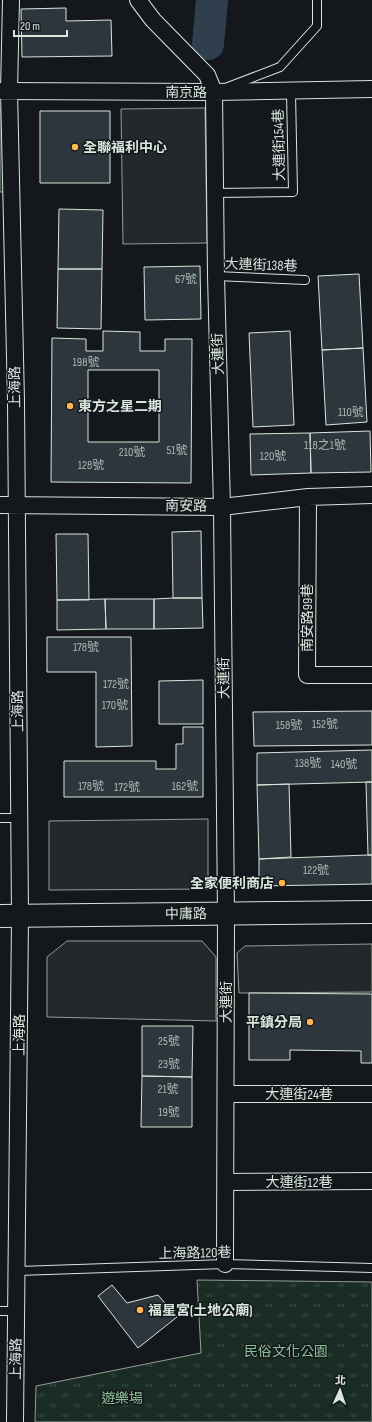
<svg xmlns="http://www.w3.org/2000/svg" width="372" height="1422" font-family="'Sofia Sans Condensed','Noto Sans TC',sans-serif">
<defs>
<pattern id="park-tufts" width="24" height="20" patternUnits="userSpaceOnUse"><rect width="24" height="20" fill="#1a2d24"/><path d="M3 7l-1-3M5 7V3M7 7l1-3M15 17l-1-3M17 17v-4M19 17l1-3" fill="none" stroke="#3b4b43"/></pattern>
</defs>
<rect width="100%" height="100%" fill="#14181c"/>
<path fill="url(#park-tufts)" stroke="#939e99" d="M 197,1280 L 372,1282 L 372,1422 L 35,1422 L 36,1386 L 201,1353 Z"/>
<path fill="#1a2d24" stroke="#939e99" d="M 0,108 L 12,108 L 11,192 L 0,192 Z"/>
<path fill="#24282b" stroke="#939e99" d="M 205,108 L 207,243 L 123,244 L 121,109 Z
M 208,819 L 208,889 L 49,890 L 49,821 Z
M 67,941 L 202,941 L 216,957 L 216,1021 L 47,1017 L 47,957 Z
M 372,944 L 372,992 L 239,993 L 237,953 L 245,946 Z"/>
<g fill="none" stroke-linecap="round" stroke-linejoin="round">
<path stroke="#2f3f4d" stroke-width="32" d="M 208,44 L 212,0"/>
</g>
<path fill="#2c363c" stroke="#d8e6dc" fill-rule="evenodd" d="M 66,8 L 66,21 L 111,20 L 112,56 L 22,57 L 21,9 Z
M 40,111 L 110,111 L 110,183 L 40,183 Z
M 59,209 L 103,210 L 102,269 L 58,269 Z
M 200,266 L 201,319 L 145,320 L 144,267 Z
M 58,269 L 102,269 L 101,329 L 57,328 Z
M 359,274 L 363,348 L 322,350 L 318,276 Z
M 103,331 L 140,332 L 140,351 L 165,351 L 165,339 L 192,339 L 191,483 L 51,482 L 52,338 L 86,339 L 86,351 L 103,351 ZM 88,370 L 159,370 L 159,442 L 88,442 Z
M 290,331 L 294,425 L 253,427 L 249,333 Z
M 363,348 L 367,422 L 326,425 L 322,350 Z
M 370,431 L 371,472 L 311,473 L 310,433 Z
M 310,433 L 311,473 L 251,475 L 250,434 Z
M 201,531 L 202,598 L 173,598 L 172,532 Z
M 56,534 L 88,534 L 89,600 L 57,600 Z
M 173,598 L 202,598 L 203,628 L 154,629 L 154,599 Z
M 105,599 L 154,599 L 154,629 L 106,629 Z
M 105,599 L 106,629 L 57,630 L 57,600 Z
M 47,637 L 131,637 L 132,746 L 96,747 L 96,672 L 47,672 Z
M 203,680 L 203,724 L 159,724 L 159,681 Z
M 372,711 L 372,745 L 254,746 L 253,712 Z
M 183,727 L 203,727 L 203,797 L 64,797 L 64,761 L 156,761 L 156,769 L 176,769 L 176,744 L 183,744 Z
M 372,750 L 372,782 L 257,785 L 257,753 Z
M 366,782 L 372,782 L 372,855 L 368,855 Z
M 289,784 L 291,857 L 259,859 L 257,785 Z
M 368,855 L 372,855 L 372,884 L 259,886 L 259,859 Z
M 249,993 L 372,994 L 372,1063 L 361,1063 L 361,1051 L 290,1050 L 290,1060 L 249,1060 Z
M 142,1026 L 193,1026 L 192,1077 L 142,1076 Z
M 142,1076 L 192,1077 L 192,1127 L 141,1127 Z
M 112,1285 L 127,1303 L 158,1295 L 177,1317 L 138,1348 L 98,1296 Z"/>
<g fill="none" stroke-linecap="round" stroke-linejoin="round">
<g stroke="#d8e6dc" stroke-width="10">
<path id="lane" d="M 228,87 L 280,67 L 317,26 L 317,0
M 215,193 L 293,192 L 291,92
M 216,276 L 305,280
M 0,818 L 19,818
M 18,1271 L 225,1264 L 372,1268
M 0,1311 L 17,1311"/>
</g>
<g stroke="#d8e6dc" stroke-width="18">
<path id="street" d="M 11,0 L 9,91 L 16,401 L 20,916 L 15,1422
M 138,0 L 153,20 L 207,75 L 214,92 L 216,276 L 222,507 L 226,914 L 225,1264
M 0,91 L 214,92 L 372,89
M 308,497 L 307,675 L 372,675
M 0,505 L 222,507 L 308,497 L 372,495
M 227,1094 L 372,1094
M 226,1182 L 372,1181"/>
</g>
<g stroke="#d8e6dc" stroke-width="24">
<path id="secondary" d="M 0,916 L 372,912"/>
</g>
<use href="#lane" stroke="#14181c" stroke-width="8"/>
<use href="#street" stroke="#14181c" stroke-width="16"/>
<use href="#secondary" stroke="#14181c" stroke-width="22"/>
</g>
<g fill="#ffb74d" stroke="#14181c" stroke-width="1.5">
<circle cx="75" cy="147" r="4"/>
<circle cx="70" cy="406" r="4"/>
<circle cx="282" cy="883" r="4"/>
<circle cx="310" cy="1022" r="4"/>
<circle cx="140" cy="1310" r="4"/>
</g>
<g text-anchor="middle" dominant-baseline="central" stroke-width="3" stroke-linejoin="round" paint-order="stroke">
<g font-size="12" fill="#adbab4">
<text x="186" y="279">67號</text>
<text x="86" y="362">198號</text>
<text x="351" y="412">110號</text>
<text x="325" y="445">118之1號</text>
<text x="177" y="450">51號</text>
<text x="132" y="452">210號</text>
<text x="273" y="456">120號</text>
<text x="91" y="465">128號</text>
<text x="86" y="647">178號</text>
<text x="116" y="684">172號</text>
<text x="115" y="705">170號</text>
<text x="325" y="724">152號</text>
<text x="289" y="725">158號</text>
<text x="308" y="763">138號</text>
<text x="344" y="764">140號</text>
<text x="91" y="786">178號</text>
<text x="185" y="786">162號</text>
<text x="127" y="787">172號</text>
<text x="316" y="870">122號</text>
<text x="169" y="1041">25號</text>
<text x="169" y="1064">23號</text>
<text x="168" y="1089">21號</text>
<text x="169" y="1112">19號</text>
</g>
<g font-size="14" fill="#d8e6dc" stroke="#14181c">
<text x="186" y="92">南京路</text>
<text transform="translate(279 145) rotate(-91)">大連街154巷</text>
<text transform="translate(261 265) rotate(2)">大連街138巷</text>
<text transform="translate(218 354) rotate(-92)">大連街</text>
<text transform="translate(15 387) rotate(-91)">上海路</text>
<text transform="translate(186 506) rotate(1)">南安路</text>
<text transform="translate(307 618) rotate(-90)">南安路99巷</text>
<text transform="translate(224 678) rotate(-91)">大連街</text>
<text transform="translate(18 711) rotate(-91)">上海路</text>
<text transform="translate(186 914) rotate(-1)">中庸路</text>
<text transform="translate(226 1002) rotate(-90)">大連街</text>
<text transform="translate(19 1035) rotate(-90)">上海路</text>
<text x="299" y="1094">大連街24巷</text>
<text x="299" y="1182">大連街12巷</text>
<text transform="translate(195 1253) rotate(-1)">上海路120巷</text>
<text transform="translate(16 1359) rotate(-89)">上海路</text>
</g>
<g font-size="14" font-weight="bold" fill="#d8e6dc" stroke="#14181c" text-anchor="start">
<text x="83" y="147">全聯福利中心</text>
<text x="78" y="406">東方之星二期</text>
<text x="274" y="883" text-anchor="end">全家便利商店</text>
<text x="302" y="1022" text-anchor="end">平鎮分局</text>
<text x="148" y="1310">福星宮(土地公廟)</text>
</g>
<g font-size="14" fill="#8ac095" stroke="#14181c">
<text x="286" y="1351">民俗文化公園</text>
<text x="122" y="1398">遊樂場</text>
</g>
</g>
<g transform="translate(340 1390) rotate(3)" stroke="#14181c" stroke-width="3" paint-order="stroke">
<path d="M0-3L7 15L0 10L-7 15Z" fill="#d8e6dc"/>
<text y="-6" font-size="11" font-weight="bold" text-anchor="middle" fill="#d8e6dc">北</text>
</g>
<path d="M14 30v6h53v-6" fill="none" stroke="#d8e6dc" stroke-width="2"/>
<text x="20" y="30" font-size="12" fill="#d8e6dc" stroke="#14181c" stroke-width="3" paint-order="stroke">20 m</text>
</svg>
